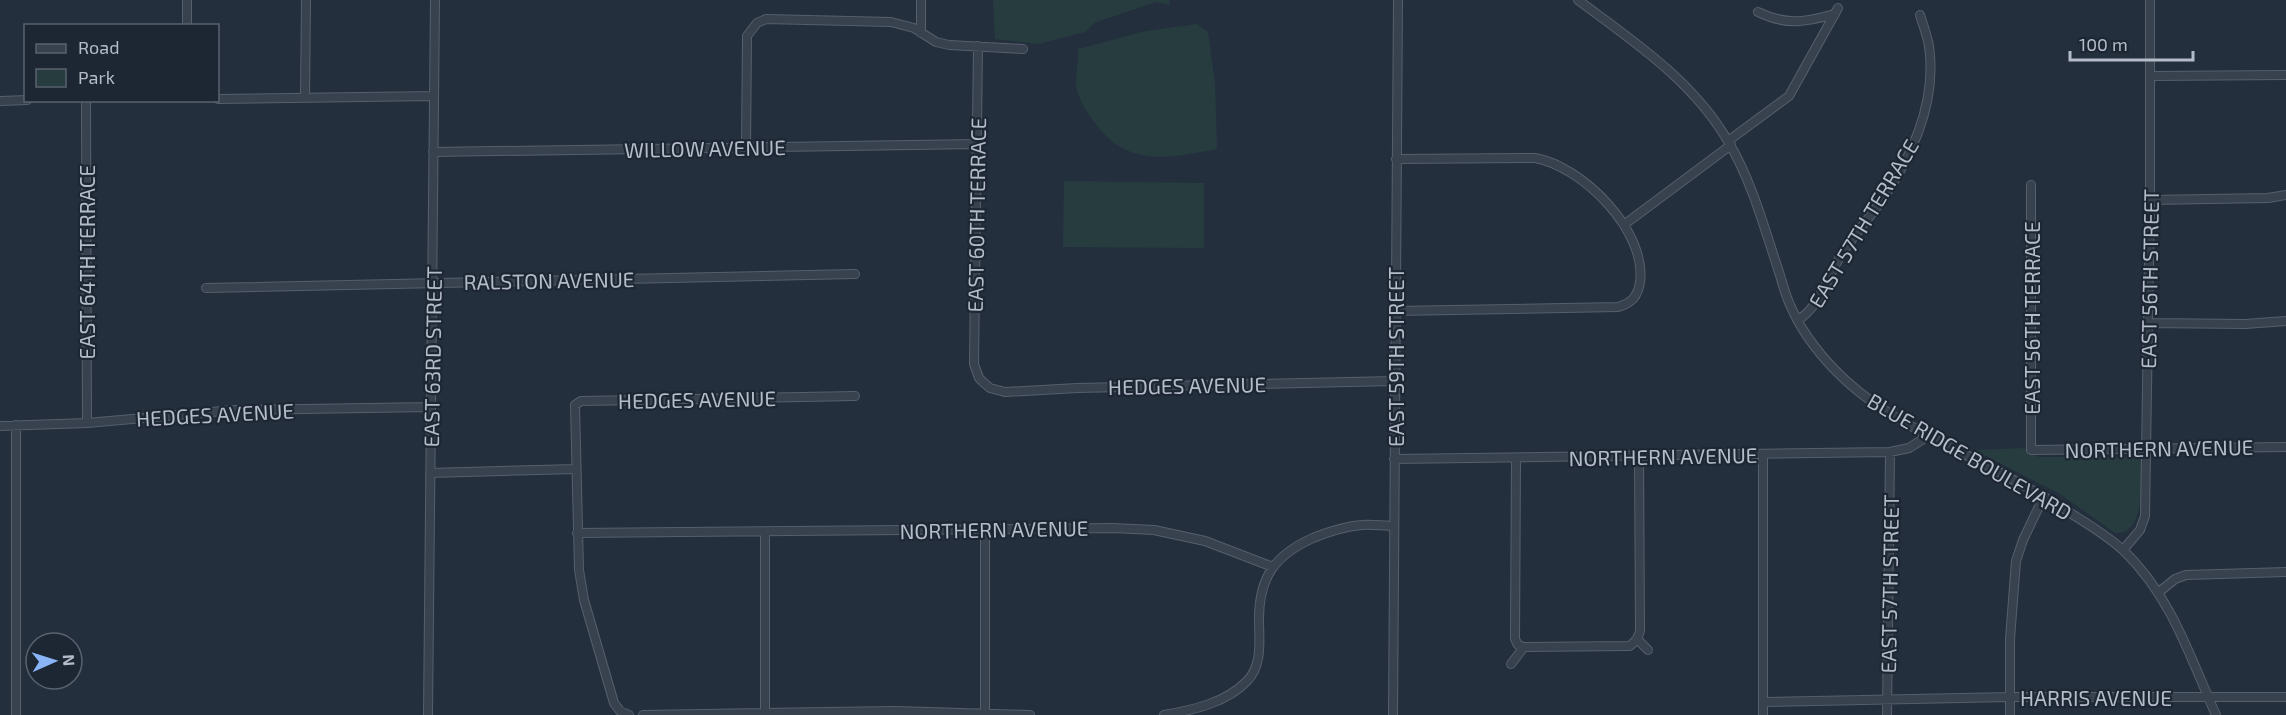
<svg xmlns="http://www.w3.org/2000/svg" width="2286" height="715" font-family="'Exo 2',sans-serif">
<rect width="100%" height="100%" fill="#242f3e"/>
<path fill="#263c3f" d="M 993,0 L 1169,0 L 1170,5 L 1156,2 L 1094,23 L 1085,32 L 1039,44 L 995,39 Z
M 1197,24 L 1208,32 L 1215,83 L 1217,149 C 1170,158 1127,168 1095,123 C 1087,113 1078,99 1076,86 C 1075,74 1079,62 1078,49 L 1146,31 Z
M 1064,181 L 1204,183 L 1204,248 L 1063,247 Z
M 2025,448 L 2030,453 L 2039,457 L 2140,457 L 2142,462 C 2141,481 2145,536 2115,533 L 2060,494 L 1974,450 Z"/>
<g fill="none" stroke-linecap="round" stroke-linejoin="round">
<g stroke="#565f6c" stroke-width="10">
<path id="minor" d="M 1578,0 C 1634,42 1694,81 1729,143 C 1752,182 1764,227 1778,269 C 1782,281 1785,295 1791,307 C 1800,328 1817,351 1833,368 C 1867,404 1909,426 1953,448 C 1994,470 2036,490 2075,516 C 2091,526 2109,537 2124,551 C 2171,596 2190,657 2216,715
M 1758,12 C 1787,26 1805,22 1835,14
M 187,26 L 187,0
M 921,33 L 921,0
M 978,46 L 974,364 L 979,378 L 983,382 L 990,388 L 1005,392 L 1077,388 L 1395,381
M 2151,76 L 2286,75
M 305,98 L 306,0
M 218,99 L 434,96
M 86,100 L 87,423
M 0,101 L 27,100
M 1728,141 L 1789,96 L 1838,8
M 746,148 L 747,36 L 757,23 L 766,19 L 891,22 L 914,28 L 936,42 L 949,45 L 1023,49
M 433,152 L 977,144
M 2031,185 L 2031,450 L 2286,447
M 2150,200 L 2268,198 L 2286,195
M 1625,224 L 1731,145
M 206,288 L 855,274
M 1395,311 L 1618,307 C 1632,303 1638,296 1640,282 C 1647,231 1582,166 1535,158 L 1396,159
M 1798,320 C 1821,306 1828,274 1843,252 C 1855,234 1869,218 1882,200 C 1913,155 1937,102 1929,46 C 1927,35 1923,25 1920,15
M 2149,323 L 2245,324 L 2286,321
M 0,426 L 87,423 L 234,410 L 431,407
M 1516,458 L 1515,639 L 1518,645 L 1524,647
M 1394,459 L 1890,452 L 1909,448 L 1928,436
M 430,473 L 576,469
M 985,528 L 985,715
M 577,533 L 1113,528 L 1154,530 L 1205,541 L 1273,567
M 2123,550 L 2140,530 L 2145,516 L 2150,200 L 2150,0
M 2159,592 L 2175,579 L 2186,575 L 2286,572
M 1637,639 L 1640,631 L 1639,456
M 1637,639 L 1648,650
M 1511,664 L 1524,647 L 1630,646 L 1637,639
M 1763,702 L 2010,697 L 2286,697
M 765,714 L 765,532
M 16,715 L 16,425
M 428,715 L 435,0
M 629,715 L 620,711 L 614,703 L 584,600 L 579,570 L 575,405 L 581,401 L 855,396
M 643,715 L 895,711 L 1030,715
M 1164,715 C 1193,710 1226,703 1247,681 C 1263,665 1259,639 1259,619 C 1259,577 1275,555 1313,538 C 1328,532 1345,526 1362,525 C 1372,524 1383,526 1394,526
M 1393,715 L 1398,0
M 1763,715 L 1763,454
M 1887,715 L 1890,452
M 2010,715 L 2010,639 L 2016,561 L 2023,540 L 2044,496"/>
</g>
<use href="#minor" stroke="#38414e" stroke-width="8"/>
</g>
<g text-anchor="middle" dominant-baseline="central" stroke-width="4.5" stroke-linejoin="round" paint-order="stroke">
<g font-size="21" fill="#b4bcc9" stroke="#1d2633">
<text transform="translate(705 148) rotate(-1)">WILLOW AVENUE</text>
<text transform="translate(976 215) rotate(-89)">EAST 60TH TERRACE</text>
<text transform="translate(1863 223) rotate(-59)">EAST 57TH TERRACE</text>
<text transform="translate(86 262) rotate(-90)">EAST 64TH TERRACE</text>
<text transform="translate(2149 279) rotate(-89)">EAST 56TH STREET</text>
<text transform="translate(549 280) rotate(-1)">RALSTON AVENUE</text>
<text transform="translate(2031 318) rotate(-90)">EAST 56TH TERRACE</text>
<text transform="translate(432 357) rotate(-89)">EAST 63RD STREET</text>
<text transform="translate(1395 357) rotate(-90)">EAST 59TH STREET</text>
<text transform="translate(1187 385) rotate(-1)">HEDGES AVENUE</text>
<text transform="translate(697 399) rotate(-1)">HEDGES AVENUE</text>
<text transform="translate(215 414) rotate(-3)">HEDGES AVENUE</text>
<text transform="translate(2159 448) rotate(-1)">NORTHERN AVENUE</text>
<text transform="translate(1663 456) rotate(-1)">NORTHERN AVENUE</text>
<text transform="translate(1970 456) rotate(30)">BLUE RIDGE BOULEVARD</text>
<text transform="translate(994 529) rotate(-1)">NORTHERN AVENUE</text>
<text transform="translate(1889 584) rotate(-89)">EAST 57TH STREET</text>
<text x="2096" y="697">HARRIS AVENUE</text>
</g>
</g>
<rect x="24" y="24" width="195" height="78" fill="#1d2633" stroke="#59626f" stroke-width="1.5"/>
<rect x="36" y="44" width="30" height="9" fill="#38414e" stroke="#59626f" stroke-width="1.5"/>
<text x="78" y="54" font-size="18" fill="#b4bcc9">Road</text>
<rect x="36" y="69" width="30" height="18" fill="#263c3f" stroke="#59626f" stroke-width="1.5"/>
<text x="78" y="84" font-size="18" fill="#b4bcc9">Park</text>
<g transform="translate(54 661) rotate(87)"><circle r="28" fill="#1d2633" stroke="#59626f" stroke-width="1.5"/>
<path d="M0-4.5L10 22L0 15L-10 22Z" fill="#8ab4f8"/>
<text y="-9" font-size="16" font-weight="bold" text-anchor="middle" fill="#b4bcc9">N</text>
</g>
<path d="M2070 51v9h123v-9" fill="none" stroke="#b4bcc9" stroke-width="3"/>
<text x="2079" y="51" font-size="18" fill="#b4bcc9" stroke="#1d2633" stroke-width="4.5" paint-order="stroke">100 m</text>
</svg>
